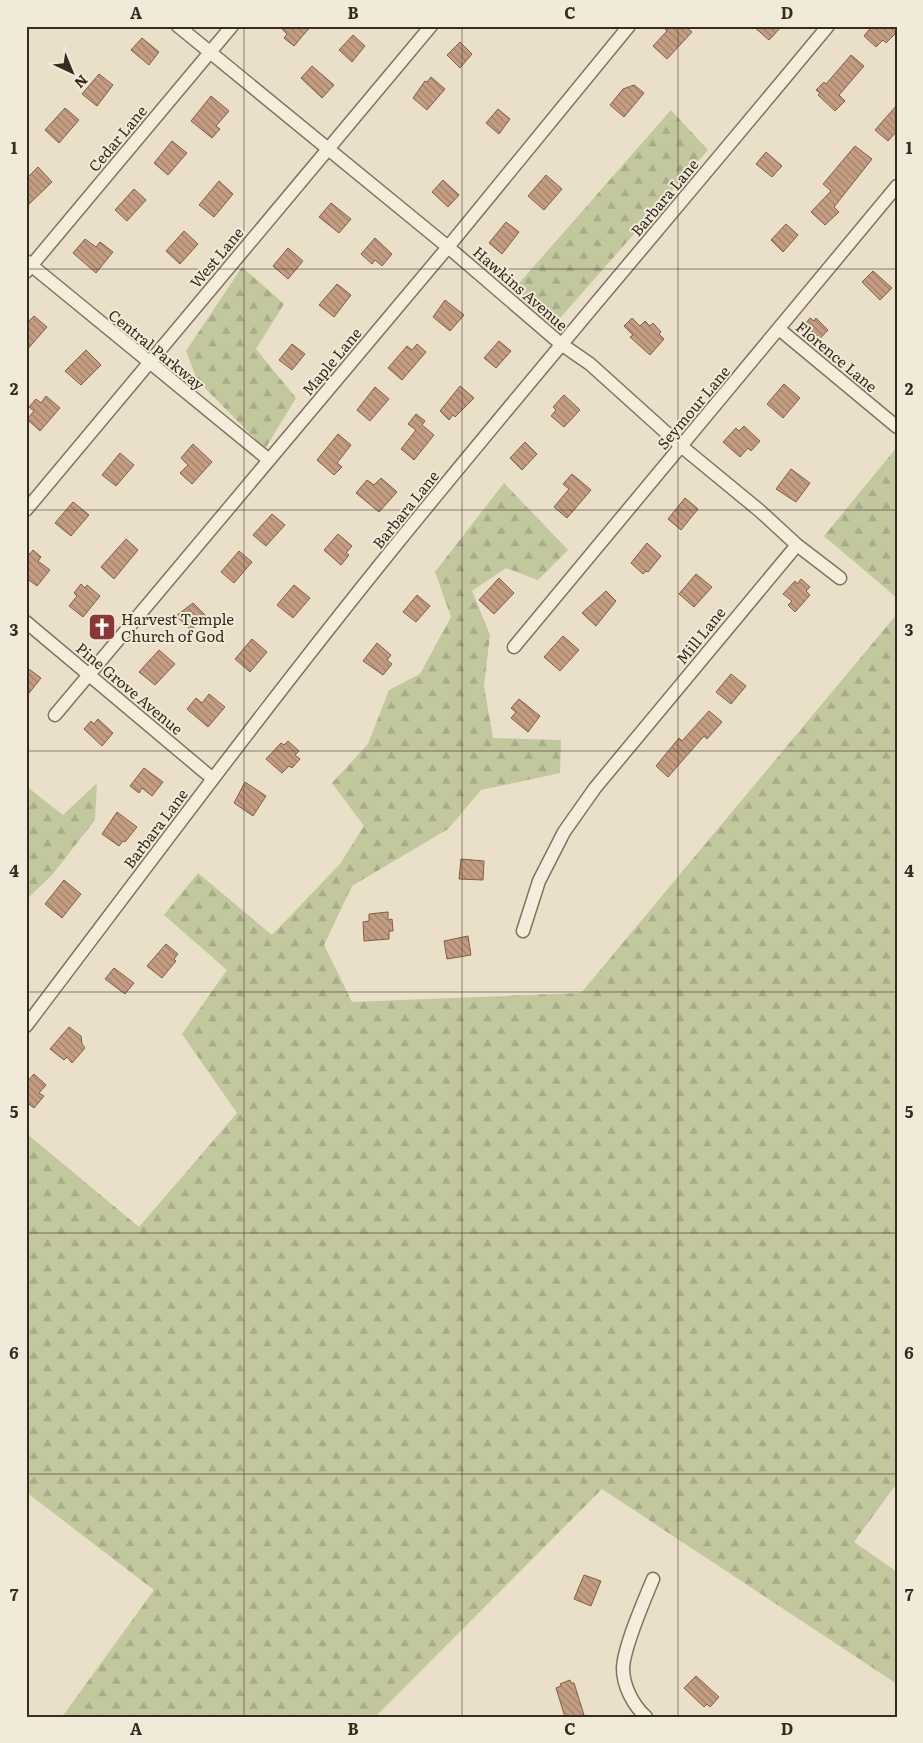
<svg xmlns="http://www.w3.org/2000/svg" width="923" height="1743" font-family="Literata,serif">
<defs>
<pattern id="forest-firs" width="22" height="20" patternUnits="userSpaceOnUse" patternTransform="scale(1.25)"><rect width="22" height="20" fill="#c3c79e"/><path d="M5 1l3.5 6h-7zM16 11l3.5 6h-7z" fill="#a8ab88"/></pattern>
<pattern id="building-back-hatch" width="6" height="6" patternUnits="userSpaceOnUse" patternTransform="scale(1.25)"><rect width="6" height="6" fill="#c49d83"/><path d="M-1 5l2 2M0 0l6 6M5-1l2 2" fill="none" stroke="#a0806b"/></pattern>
</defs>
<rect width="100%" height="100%" fill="#eadfc9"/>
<path fill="url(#forest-firs)" d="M 671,110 L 708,150 L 553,326 L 514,289 Z
M 242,267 L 284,304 L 256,349 L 296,398 L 265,449 L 197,380 L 186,351 Z
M 897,447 L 897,598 L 824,536 Z
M 504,483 L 568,550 L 538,580 L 506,568 L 472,591 L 490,635 L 484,686 L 493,738 L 561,740 L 560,773 L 481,790 L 448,829 L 352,886 L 324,945 L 352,1002 L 581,993 L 897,614 L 897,1483 L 854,1542 L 897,1572 L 897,1684 L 602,1489 L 375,1717 L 62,1717 L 154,1590 L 26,1492 L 26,1133 L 139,1227 L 237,1113 L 182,1034 L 227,970 L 164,915 L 198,873 L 272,935 L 340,864 L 364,826 L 332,783 L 368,744 L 389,690 L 420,674 L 451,617 L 435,572 Z
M 97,783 L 95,820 L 52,875 L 26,900 L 26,786 L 63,815 Z"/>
<path fill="url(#building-back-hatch)" stroke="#815e48" d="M 279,26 L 311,26 L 294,46 L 284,38 L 287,34 Z
M 662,26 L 685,26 L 692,32 L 667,59 L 653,46 L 667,31 Z
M 753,26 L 782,26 L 769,40 Z
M 872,26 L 897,26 L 897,32 L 886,43 L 883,40 L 876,47 L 864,36 Z
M 353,35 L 365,46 L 352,62 L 339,50 Z
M 142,38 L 159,52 L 149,65 L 131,50 Z
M 460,42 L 472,54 L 460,68 L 447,55 Z
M 851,55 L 864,66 L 839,95 L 845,101 L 835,111 L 818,95 L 820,93 L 816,90 L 824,82 L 826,84 Z
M 312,66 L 334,85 L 322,98 L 301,78 Z
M 99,74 L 113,85 L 97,106 L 82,94 Z
M 431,77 L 445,89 L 427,110 L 413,98 L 425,81 L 427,82 Z
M 634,85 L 644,93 L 624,117 L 610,105 L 623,89 Z
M 211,96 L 229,111 L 216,126 L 220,129 L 212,138 L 191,121 Z
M 897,105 L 897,131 L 888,141 L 875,130 Z
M 65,108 L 79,120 L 59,143 L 45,130 Z
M 498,109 L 510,119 L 499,134 L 486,123 Z
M 172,141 L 187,153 L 168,175 L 154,163 Z
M 855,146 L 872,159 L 834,207 L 839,212 L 825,225 L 811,212 L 831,191 L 823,184 Z
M 766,152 L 782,166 L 772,177 L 756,164 Z
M 38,167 L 52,182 L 26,207 L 26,179 Z
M 546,175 L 562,189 L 544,210 L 528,196 Z
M 443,180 L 459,195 L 448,207 L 432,192 Z
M 219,181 L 233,194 L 214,217 L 199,205 Z
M 134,189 L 146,200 L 127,221 L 115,210 Z
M 331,203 L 351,219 L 339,233 L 319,217 Z
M 506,222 L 519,232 L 502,254 L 489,243 Z
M 786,224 L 798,235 L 783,252 L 771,240 Z
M 184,231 L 198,244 L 180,264 L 166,251 Z
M 375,238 L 392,254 L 382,266 L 375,260 L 372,264 L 361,254 Z
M 85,239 L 96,247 L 100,242 L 113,252 L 96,273 L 73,253 Z
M 288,248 L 303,261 L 288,279 L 273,266 Z
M 873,271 L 892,288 L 880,300 L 862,282 Z
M 337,284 L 351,295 L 334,317 L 319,305 Z
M 445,300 L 464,315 L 450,331 L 433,317 Z
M 34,316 L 47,327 L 26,351 L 26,324 Z
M 632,318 L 640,326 L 645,321 L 650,326 L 653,323 L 661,332 L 659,334 L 664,339 L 650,355 L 630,337 L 633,335 L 624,326 Z
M 810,318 L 814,321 L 816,318 L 828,330 L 814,345 L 802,334 L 806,330 L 803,327 Z
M 499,341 L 511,351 L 496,368 L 484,358 Z
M 292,344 L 305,354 L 292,370 L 279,360 Z
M 417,344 L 426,352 L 402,380 L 388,368 L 407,346 L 412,350 Z
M 86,350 L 101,365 L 81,385 L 65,371 Z
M 784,384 L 800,398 L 783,418 L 767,404 Z
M 460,386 L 474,398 L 455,417 L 453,415 L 449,420 L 440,411 Z
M 375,387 L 389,399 L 370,421 L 357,410 Z
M 564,395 L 580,410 L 564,427 L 551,416 L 556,410 L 553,407 Z
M 46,396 L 60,408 L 40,431 L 27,419 L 34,411 L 29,407 L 36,399 L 41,403 Z
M 416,414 L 425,421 L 422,425 L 434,435 L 414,460 L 401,449 L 416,430 L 408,424 Z
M 744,426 L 760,441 L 751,451 L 748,448 L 740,457 L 723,442 L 736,428 L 739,431 Z
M 338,434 L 351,445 L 337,463 L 342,467 L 334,475 L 317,460 Z
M 525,442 L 537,454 L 522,470 L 510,458 Z
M 193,444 L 212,462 L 192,484 L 180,473 L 188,465 L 181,458 Z
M 120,453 L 134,465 L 116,486 L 102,475 Z
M 791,469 L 810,483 L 796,502 L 776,489 Z
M 572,474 L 591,490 L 567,518 L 554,507 L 569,489 L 563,484 Z
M 381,478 L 397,492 L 379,512 L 356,493 L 367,480 L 374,485 Z
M 685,498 L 698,509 L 681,530 L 668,519 Z
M 73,502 L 89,515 L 71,536 L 55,523 Z
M 272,514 L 285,525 L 266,546 L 253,535 Z
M 338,534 L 352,546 L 346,553 L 349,555 L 341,565 L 324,550 Z
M 126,539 L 138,550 L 114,579 L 101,567 Z
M 647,543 L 661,556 L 648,572 L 646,571 L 643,574 L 631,563 Z
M 33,550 L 41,557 L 38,561 L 50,570 L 37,586 L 26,578 L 26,551 L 30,554 Z
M 239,551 L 252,562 L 234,583 L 221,572 Z
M 696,574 L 712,587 L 694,607 L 679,594 Z
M 499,578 L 514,593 L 494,614 L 479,600 Z
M 801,579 L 810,587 L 806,591 L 810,595 L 795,612 L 788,605 L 792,601 L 783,594 L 795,581 L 797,584 Z
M 81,584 L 85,588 L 87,585 L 100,596 L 83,617 L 69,606 L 77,596 L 74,593 Z
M 294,585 L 310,598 L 293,618 L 277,605 Z
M 606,591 L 616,601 L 596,626 L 582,613 Z
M 417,595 L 430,606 L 416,622 L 403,612 Z
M 193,603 L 206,616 L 191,630 L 176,616 Z
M 563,636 L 579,650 L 560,671 L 544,657 Z
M 252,639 L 267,652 L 250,672 L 235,659 Z
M 377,643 L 391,655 L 387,660 L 392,664 L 383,675 L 363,661 Z
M 159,650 L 175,664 L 155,685 L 139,672 Z
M 26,667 L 41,678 L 26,697 Z
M 731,674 L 746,686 L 731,704 L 716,692 Z
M 209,694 L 225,707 L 208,727 L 187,709 L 196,698 L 202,703 Z
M 519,699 L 540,716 L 528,732 L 511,718 L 516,712 L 511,708 Z
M 709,711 L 722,722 L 707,739 L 704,736 L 668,777 L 656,766 L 679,738 L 682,741 Z
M 98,719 L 113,733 L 102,746 L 84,729 L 91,721 L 94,724 Z
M 288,741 L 299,751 L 295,755 L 300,759 L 292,768 L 289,766 L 282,773 L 266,759 L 281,743 L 284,745 Z
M 144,768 L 163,782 L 152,796 L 142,788 L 139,793 L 130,786 Z
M 245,782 L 266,796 L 253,816 L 234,803 Z
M 117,812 L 137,827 L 125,842 L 123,841 L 119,846 L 102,834 Z
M 461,859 L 484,861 L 483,880 L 459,879 Z
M 64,880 L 81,894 L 62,918 L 45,904 Z
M 388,912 L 388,920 L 392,919 L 393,931 L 389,931 L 389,939 L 364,941 L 363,922 L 369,921 L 369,914 Z
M 468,936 L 471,955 L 447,959 L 444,941 Z
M 166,944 L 178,954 L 174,959 L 176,961 L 162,978 L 147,966 Z
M 114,968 L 134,983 L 125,994 L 105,979 Z
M 69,1027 L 81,1036 L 82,1044 L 85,1048 L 72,1063 L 67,1057 L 64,1060 L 50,1049 Z
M 34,1074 L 46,1085 L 39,1093 L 44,1096 L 34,1108 L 26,1102 L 26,1083 Z
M 584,1575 L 601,1581 L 591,1606 L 574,1599 Z
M 696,1676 L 719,1697 L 710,1707 L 707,1704 L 704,1707 L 684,1688 Z
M 570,1680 L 571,1683 L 574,1683 L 584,1715 L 578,1717 L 565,1717 L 556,1688 L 561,1686 L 560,1684 Z"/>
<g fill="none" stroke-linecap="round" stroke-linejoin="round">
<g stroke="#847260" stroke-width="15">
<path id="street" d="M 178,26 L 448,247 L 561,344 L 590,364 L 681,446 L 760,511 L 797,545 L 840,578
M 26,261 L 269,460
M 26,272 L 232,26
M 779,329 L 897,427
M 26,510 L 431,26
M 26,622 L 213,779
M 514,647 L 897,186
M 55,715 L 448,247 L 629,26
M 523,931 L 539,881 L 564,832 L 595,788 L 797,545
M 26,1026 C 148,865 268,703 395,546 C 537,371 684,200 828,26
M 646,1717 C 633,1705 623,1686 623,1668 C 624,1646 644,1601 653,1579"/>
</g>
<use href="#street" stroke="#f5eddc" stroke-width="12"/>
</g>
<path fill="none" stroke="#362b21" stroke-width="1" stroke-opacity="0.55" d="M 244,26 L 244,1717M 462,26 L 462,1717M 678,26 L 678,1717M 26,269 L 897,269M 26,510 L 897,510M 26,751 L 897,751M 26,992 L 897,992M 26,1233 L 897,1233M 26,1474 L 897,1474"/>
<defs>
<g id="church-square" transform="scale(1.4375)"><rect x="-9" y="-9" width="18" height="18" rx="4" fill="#8c3638" stroke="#f2ead8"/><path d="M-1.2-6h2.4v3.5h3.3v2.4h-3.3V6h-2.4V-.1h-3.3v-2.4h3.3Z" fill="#fff"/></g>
</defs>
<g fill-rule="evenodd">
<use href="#church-square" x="102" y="627"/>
</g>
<g text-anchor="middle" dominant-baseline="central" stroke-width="4" stroke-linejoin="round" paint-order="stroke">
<g font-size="15" fill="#362b21" stroke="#f2ead8">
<text transform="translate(117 138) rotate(-50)">Cedar Lane</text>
<text transform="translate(664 197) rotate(-50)">Barbara Lane</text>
<text transform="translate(216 257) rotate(-50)">West Lane</text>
<text transform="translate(521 288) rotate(41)">Hawkins Avenue</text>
<text transform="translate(157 349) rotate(39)">Central Parkway</text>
<text transform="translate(837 356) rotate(40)">Florence Lane</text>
<text transform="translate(331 361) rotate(-50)">Maple Lane</text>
<text transform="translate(693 407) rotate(-50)">Seymour Lane</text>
<text transform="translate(405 509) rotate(-51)">Barbara Lane</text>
<text transform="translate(700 635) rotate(-51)">Mill Lane</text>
<text transform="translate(130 688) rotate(40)">Pine Grove Avenue</text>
<text transform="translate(155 828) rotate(-53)">Barbara Lane</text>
</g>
<g font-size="15" fill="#362b21" stroke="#f2ead8" text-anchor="start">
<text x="121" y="618">Harvest Temple<tspan x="121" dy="17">Church of God</tspan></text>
</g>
</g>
<rect width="923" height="1743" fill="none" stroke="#f2ead8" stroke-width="55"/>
<g transform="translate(72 72) rotate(136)" stroke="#f2ead8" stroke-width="4" paint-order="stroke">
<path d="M0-4L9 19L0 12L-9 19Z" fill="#362b21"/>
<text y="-8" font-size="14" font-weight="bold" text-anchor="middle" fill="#362b21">N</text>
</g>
<rect x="28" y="28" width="868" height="1688" fill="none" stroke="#362b21" stroke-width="2"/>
<g font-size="16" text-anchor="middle" font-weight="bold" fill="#362b21">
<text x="136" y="19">A</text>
<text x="353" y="19">B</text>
<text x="570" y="19">C</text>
<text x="787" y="19">D</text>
<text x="14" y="154">1</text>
<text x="909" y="154">1</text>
<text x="14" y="395">2</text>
<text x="909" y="395">2</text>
<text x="14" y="636">3</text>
<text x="909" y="636">3</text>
<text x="14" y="877">4</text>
<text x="909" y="877">4</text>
<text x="14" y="1118">5</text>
<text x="909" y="1118">5</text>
<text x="14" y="1359">6</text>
<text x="909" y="1359">6</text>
<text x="14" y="1601">7</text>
<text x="909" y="1601">7</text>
<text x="136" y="1735">A</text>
<text x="353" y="1735">B</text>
<text x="570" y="1735">C</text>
<text x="787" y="1735">D</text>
</g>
</svg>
